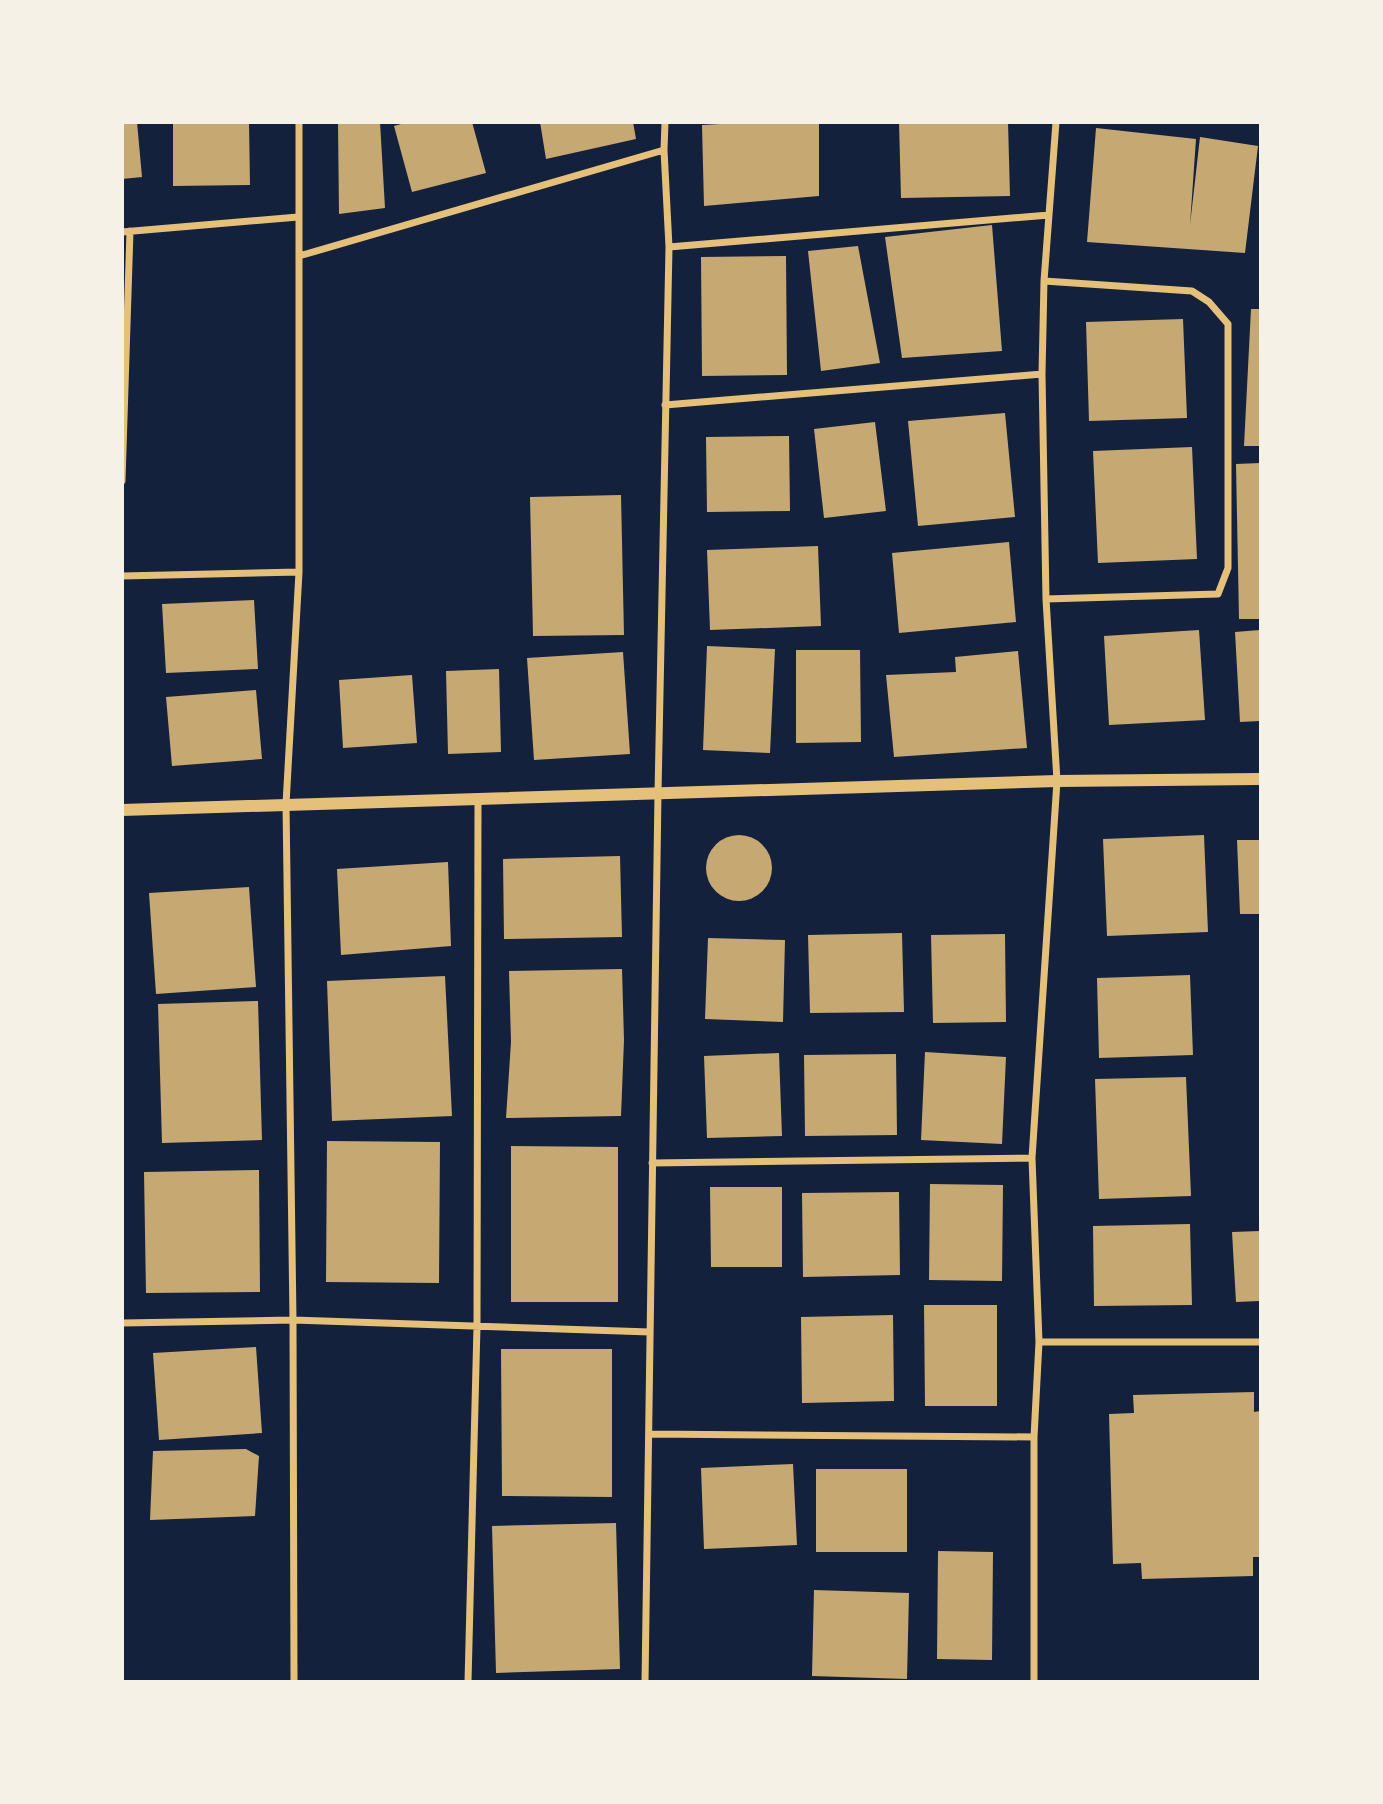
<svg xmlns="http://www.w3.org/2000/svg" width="1383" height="1804" font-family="'DejaVu Sans',sans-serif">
<rect width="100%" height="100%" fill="#14213d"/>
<path fill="#c6a872" d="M 122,122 L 137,122 L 142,177 L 122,179 Z
M 173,122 L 249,122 L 250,185 L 173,186 Z
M 338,122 L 380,122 L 385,208 L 339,214 Z
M 408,122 L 472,122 L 486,173 L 412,192 L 394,126 Z
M 540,122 L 633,122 L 636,139 L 546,159 Z
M 756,122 L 819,122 L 819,196 L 704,206 L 702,125 Z
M 899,122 L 1008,122 L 1010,196 L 901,198 Z
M 1096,128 L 1196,139 L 1190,225 L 1200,137 L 1258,146 L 1245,253 L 1087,242 Z
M 992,225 L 1002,351 L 902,358 L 885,237 Z
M 858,246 L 880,363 L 821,371 L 808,251 Z
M 786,256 L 787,375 L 702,376 L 701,257 Z
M 1251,309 L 1260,309 L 1260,446 L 1244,446 Z
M 1183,319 L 1187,418 L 1089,421 L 1086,322 Z
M 1005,413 L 1015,517 L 918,526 L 908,421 Z
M 875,422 L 886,511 L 824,518 L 814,429 Z
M 789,436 L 790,511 L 707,512 L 706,437 Z
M 1192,447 L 1197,559 L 1098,563 L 1093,451 Z
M 1260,463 L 1260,619 L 1239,619 L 1236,464 Z
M 621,495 L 624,635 L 533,636 L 530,497 Z
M 1009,542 L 1016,622 L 899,633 L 892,553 Z
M 818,546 L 821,626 L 710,630 L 707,550 Z
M 254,600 L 258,669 L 166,673 L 162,604 Z
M 1199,630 L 1205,720 L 1109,725 L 1104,636 Z
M 1260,630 L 1260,721 L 1240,722 L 1235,632 Z
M 707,646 L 775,649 L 770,753 L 703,750 Z
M 796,650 L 860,650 L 861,742 L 796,743 Z
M 1018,651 L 1027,748 L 894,757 L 886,675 L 956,672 L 955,657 Z
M 623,652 L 630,754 L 534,760 L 527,658 Z
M 499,669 L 501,752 L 448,754 L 446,671 Z
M 412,675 L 417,743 L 343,748 L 339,680 Z
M 256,690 L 262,759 L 172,766 L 166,697 Z
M706 868a33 33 0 1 1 66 0a33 33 0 1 1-66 0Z
M 1204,835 L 1208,932 L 1107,936 L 1103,839 Z
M 1237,840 L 1260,840 L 1260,914 L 1240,914 Z
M 620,856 L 622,937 L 504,939 L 503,859 Z
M 448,862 L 451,946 L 341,955 L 337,869 Z
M 249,887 L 256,987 L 156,994 L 149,893 Z
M 902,933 L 904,1012 L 810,1013 L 808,935 Z
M 1005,934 L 1006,1022 L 933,1023 L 931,935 Z
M 708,938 L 785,940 L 783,1022 L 705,1019 Z
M 622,969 L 624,1040 L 621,1116 L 506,1118 L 511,1042 L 509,971 Z
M 1190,975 L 1193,1055 L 1099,1058 L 1097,978 Z
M 445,976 L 452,1116 L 332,1121 L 327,981 Z
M 258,1001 L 262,1140 L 162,1143 L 158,1004 Z
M 925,1052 L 1006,1057 L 1002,1144 L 921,1140 Z
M 779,1053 L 782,1136 L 707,1138 L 704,1056 Z
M 896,1054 L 897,1135 L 805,1136 L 804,1055 Z
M 1186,1077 L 1191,1196 L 1099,1199 L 1095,1079 Z
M 327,1141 L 440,1142 L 439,1283 L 326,1282 Z
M 511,1146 L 618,1147 L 618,1302 L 511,1302 Z
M 259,1170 L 260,1292 L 146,1293 L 144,1172 Z
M 930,1184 L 1003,1185 L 1002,1281 L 929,1280 Z
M 710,1187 L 782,1187 L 782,1267 L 711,1267 Z
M 899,1192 L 900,1275 L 803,1277 L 802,1193 Z
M 1190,1224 L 1192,1305 L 1094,1306 L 1093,1226 Z
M 1260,1231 L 1260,1301 L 1236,1302 L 1232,1232 Z
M 924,1305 L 997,1305 L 997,1406 L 925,1406 Z
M 893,1315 L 894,1401 L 802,1403 L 801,1317 Z
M 256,1347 L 262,1433 L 159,1440 L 153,1353 Z
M 501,1349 L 612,1349 L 612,1497 L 502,1496 Z
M 1254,1392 L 1254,1412 L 1260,1411 L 1260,1557 L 1253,1557 L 1253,1576 L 1142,1579 L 1141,1563 L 1113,1564 L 1109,1414 L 1134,1413 L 1133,1395 Z
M 246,1449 L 259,1456 L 255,1516 L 150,1520 L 153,1451 Z
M 793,1464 L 797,1545 L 704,1549 L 701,1468 Z
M 816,1469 L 907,1469 L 907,1552 L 816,1552 Z
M 616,1523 L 620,1669 L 496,1673 L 492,1526 Z
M 938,1551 L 993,1552 L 992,1660 L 937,1659 Z
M 814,1590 L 909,1593 L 907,1679 L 812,1676 Z"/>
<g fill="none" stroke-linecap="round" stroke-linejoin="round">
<path stroke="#e5c07b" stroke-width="7" d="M 122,232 L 298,217
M 669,247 L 1049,215
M 299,256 L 664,150
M 1044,281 L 1192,291 L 1209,302 L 1228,324 L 1228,568 L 1218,594 L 1046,599
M 665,405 L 1042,374
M 122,481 L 130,231
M 122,576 L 299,572
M 652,1163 L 1032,1158
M 122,1323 L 293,1320 L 650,1332
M 1039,1342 L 1260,1342
M 649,1434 L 1034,1437
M 294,1682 L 293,1320 L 286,804 L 299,572 L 299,122
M 468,1682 L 477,1326 L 478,799
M 645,1682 L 658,793 L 669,247 L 664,150 L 665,122
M 1034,1682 L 1034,1437 L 1039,1342 L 1032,1158 L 1057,781 L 1046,599 L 1042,374 L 1044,281 L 1056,122"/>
<path stroke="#e5c07b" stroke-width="12" d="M 122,810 L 1057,781 L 1260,779"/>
</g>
<rect width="1383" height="1804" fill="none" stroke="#f6f1e7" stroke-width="248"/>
</svg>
